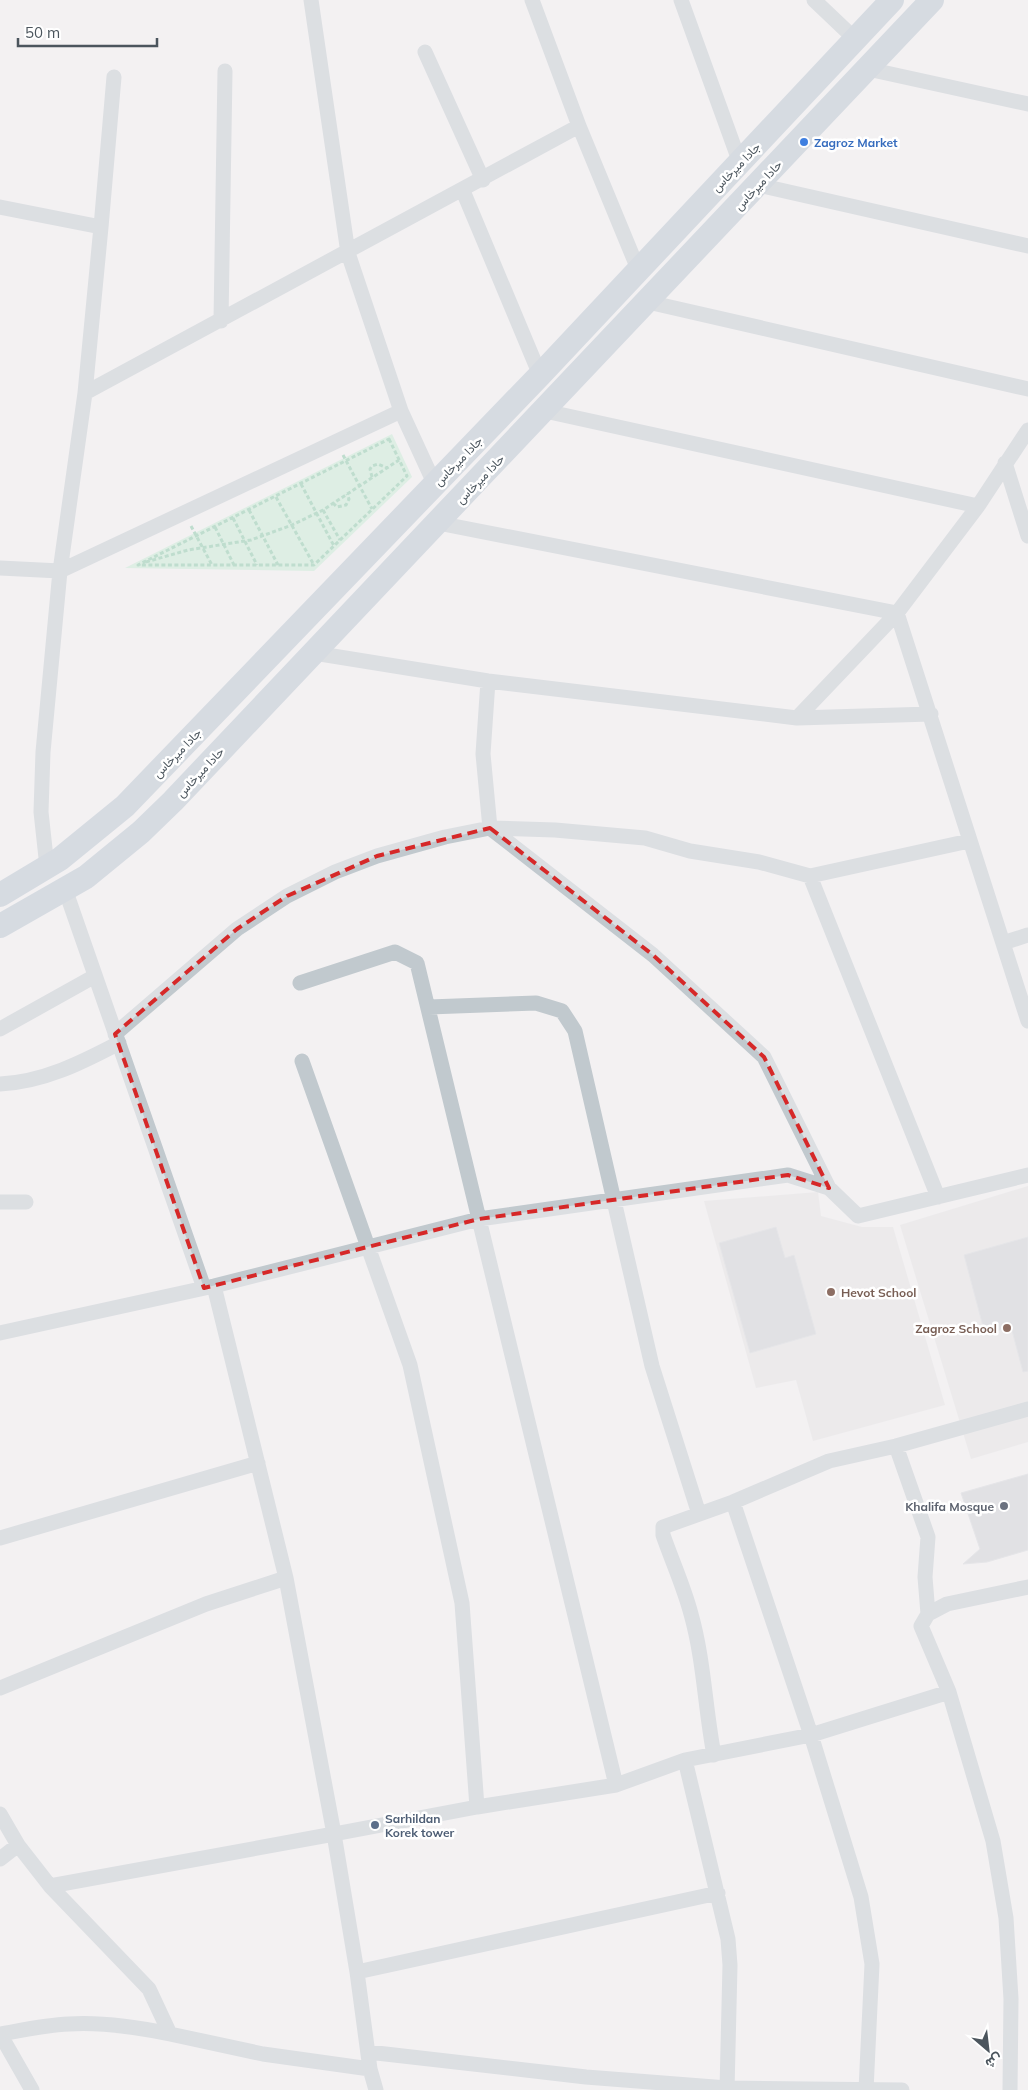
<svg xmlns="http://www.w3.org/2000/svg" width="1028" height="2090" font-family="Mulish,Vazirmatn,sans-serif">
<rect width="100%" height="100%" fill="#f3f1f2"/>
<path fill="#e4e3e3" d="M 1028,1186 L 1028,1442 L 971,1459 L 900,1225 Z
M 818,1192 L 821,1216 L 862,1227 L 893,1227 L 945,1405 L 813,1441 L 796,1380 L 756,1388 L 704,1201 Z"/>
<path fill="#c5ebd3" d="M 392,434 L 412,477 L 314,571 L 125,568 Z"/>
<path fill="#ccced2" stroke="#d6d8dc" d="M 776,1227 L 785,1258 L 794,1255 L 816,1334 L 750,1353 L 719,1243 Z
M 1028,1237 L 1028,1371 L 1023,1372 L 1011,1327 L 985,1334 L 964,1255 Z
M 1028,1474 L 1028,1550 L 987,1562 L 963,1564 L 980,1549 L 961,1493 Z"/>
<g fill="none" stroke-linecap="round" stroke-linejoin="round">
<path stroke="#81c6a3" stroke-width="3" stroke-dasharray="4 2.5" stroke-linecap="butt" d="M 389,439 L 407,476 L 314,565 L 138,565 Z
M 343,455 L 372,509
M 372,477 L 370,469 L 372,466 L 378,464 L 387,468
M 301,484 L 334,546
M 276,497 L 314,565
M 333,503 L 337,507 L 346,505 L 349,499 L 347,494
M 249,510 L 278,565
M 323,510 L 340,540
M 233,518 L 257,565
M 191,526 L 212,565
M 215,527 L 234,565
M 146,562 L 188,550 L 251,540 L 292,525 L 323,510 L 399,460"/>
<path stroke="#c1c9ce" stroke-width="15" d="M 311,0 L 348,253 L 401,411 L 435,485
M 532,0 L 579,126 L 638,269
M 681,0 L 740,163
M 814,0 L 855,39
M 425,52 L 483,180
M 868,69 L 1028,104
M 758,185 L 1028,246
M 463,191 L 540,375
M 0,207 L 101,227 L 85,393 L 60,571 L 401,411
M 101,227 L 114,77
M 648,302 L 1028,389
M 221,321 L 225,71
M 85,393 L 579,126
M 545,411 L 978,506
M 1005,463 L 1028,536
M 438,523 L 897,613 L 1028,1021
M 0,568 L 60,571 L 43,752 L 41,812 L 47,867
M 314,653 L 488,681 L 797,718 L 897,613 L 978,506 L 1028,430
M 488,681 L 483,754 L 490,828 L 653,955 L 764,1057 L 829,1188
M 797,718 L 931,714
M 810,876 L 938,1197
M 65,889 L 204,1288
M 1003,943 L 1028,935
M 300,983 L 395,952 L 417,963 L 616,1785
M 429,1007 L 536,1003 L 562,1011 L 575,1031 L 652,1366 L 699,1514
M 0,1029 L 95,976
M 115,1034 L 237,929 L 287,896 L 335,872 L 377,856 L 445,837 L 490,828 L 555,830 L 645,838 L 690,851 L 759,862 L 810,876 L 969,841
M 302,1061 L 410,1365 L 462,1603 L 477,1807
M 0,1084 C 43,1082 81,1063 119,1043
M 0,1202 L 26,1202
M 214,1286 L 286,1578 L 334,1834 L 477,1807 L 616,1785 L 685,1760 L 811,1735 L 949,1692
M 0,1333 L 214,1286 L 479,1219 L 788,1175 L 829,1188 L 858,1216 L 1028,1175
M 896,1446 L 928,1537 L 925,1577 L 928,1614
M 733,1502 L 811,1735 L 861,1897 L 872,1964 L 866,2090
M 0,1538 L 258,1463
M 0,1688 L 206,1604 L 286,1578
M 714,1755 C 705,1708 704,1660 691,1614 C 684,1587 672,1561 663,1535 L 663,1527 L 733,1502 L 829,1461 L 896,1446 L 1028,1409
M 685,1760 L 728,1939 L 730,1965 L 727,2090
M 0,1814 L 18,1845 L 50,1886 L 149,1989 L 170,2034 C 137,2027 103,2022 69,2024 C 46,2025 23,2030 0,2034
M 0,1859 L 18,1845
M 50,1886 L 334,1834 L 357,1972 L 370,2069 L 376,2090
M 357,1972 L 718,1893
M 0,2034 L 32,2090
M 170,2034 L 263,2054 L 370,2069
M 368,2052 L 586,2077 L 727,2088 L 902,2090
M 1010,2090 L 1011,1999 L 1006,1918 L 993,1841 L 949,1692 L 921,1626 L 928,1614 L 947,1604 L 1028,1587"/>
<path stroke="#b4c1cd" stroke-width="24" d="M 0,895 L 60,859 L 125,806 L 540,375 L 892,0
M 0,926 L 86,877 L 141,832 L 173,801 L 932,0"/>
</g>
<path d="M0 0H1028V2090H0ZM 490,828 L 653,955 L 764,1057 L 829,1188 L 788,1175 L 479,1219 L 204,1288 L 115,1034 L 237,929 L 287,896 L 377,856 Z" fill="#f3f1f2" fill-opacity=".55" fill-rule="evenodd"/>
<path fill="none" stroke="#d62828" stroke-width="4" stroke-dasharray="10 6" stroke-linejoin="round" d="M 490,828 L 653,955 L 764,1057 L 829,1188 L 788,1175 L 479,1219 L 204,1288 L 115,1034 L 237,929 L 287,896 L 377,856 Z"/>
<circle fill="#3f7fe0" stroke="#fff" stroke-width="2" cx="804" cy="142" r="5"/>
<g fill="#8d6e63" stroke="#fff" stroke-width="2">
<circle cx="831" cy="1292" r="5"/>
<circle cx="1007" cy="1328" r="5"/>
</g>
<circle fill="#6b7280" stroke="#fff" stroke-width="2" cx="1004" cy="1506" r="5"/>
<circle fill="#5c6f8a" stroke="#fff" stroke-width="2" cx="375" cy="1825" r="5"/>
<g text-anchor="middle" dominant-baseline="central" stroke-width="5" stroke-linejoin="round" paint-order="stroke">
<g font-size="12" font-weight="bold" fill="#366cbe" stroke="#fff" text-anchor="start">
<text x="814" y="142">Zagroz Market</text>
</g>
<g font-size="12" fill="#4b555d" stroke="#fff">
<text transform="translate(736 167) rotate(-46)">جادا ميرخاس</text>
<text transform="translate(758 185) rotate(-47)">حادا ميرخاس</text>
<text transform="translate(458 461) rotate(-46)">جادا ميرخاس</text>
<text transform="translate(480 479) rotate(-46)">حادا ميرخاس</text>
<text transform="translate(177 753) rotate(-46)">جادا ميرخاس</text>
<text transform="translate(200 772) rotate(-47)">حادا ميرخاس</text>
</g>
<g font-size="12" font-weight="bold" fill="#785e54" stroke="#fff" text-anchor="start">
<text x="841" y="1292">Hevot School</text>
<text x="997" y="1328" text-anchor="end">Zagroz School</text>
</g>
<g font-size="12" font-weight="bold" fill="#5b616d" stroke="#fff" text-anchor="end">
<text x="994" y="1506">Khalifa Mosque</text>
</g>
<g font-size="12" font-weight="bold" fill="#4e5e75" stroke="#fff" text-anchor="start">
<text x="385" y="1818">Sarhildan<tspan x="385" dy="14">Korek tower</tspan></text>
</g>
</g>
<g transform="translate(988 2050) rotate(152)" stroke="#ffffff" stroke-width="4" paint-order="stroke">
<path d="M0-4L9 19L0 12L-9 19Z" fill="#4b555d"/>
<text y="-8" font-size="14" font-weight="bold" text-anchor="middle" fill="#4b555d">ش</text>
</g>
<path d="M18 38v8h139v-8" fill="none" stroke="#4b555d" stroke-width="2.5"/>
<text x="25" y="38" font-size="15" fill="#4b555d" stroke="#ffffff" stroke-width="4" paint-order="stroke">50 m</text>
</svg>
